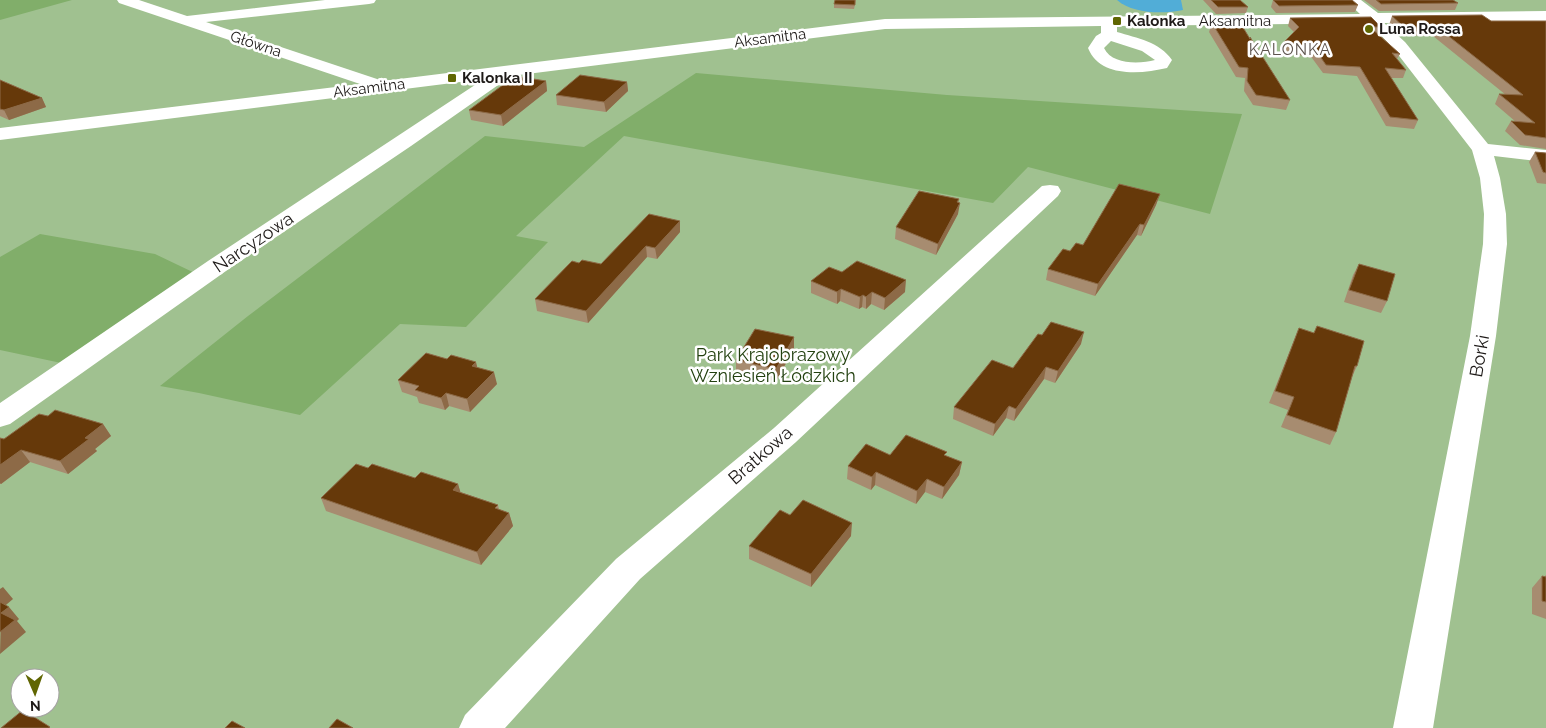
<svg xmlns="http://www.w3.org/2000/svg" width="1546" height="728" font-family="Raleway,sans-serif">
<rect width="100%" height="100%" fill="#e8ded6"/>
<path fill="#a0c190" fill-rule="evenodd" d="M 0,0 L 1546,0 L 1546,728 L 0,728 ZM 20,678 L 50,678 L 50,708 L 20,708 Z"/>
<path fill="#81ae6a" d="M 0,0 L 72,0 L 0,20 Z
M 696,73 L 947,95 L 1242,114 L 1210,214 L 1028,167 L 993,203 L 624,136 L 516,236 L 548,242 L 466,327 L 400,324 L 300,415 L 199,393 L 160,386 L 248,316 L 485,136 L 584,147 Z
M 40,234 L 155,254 L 201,276 L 66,364 L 0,350 L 0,257 Z"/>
<path fill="#51add7" d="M 1117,0 L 1181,0 L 1183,10 C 1163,14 1133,14 1117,0 Z"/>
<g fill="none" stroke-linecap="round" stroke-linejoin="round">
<path fill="#fff" fill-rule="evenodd" d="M 117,0 L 139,0 L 187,16 L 325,0 L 376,0 L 374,3 L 369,4 L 206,22 L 383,81 L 885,19 L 1360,14 L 1345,0 L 1361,0 L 1378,13 L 1546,11 L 1546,21 L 1384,23 L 1405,42 L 1488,144 L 1546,150 L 1546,162 L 1494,156 L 1500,178 L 1506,214 L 1507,244 L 1496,336 L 1433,728 L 1393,728 L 1470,336 L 1483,244 L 1484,214 L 1480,178 L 1472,150 L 1393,48 L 1369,23 L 1117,26 L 1117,32 C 1137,38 1160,42 1172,60 L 1167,68 C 1141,74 1100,78 1088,48 L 1096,36 L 1101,33 L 1101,26 L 885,29 L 511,76 L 411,146 L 226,271 L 10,424 L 0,427 L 0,403 L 208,261 L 484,79 L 0,140 L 0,128 L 360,84 L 119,3 ZM 1111,41 L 1142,51 L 1155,60 C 1140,64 1112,65 1104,48 Z
M 1050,185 L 1058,186 L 1061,191 L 1058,196 L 796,442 L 640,579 L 505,728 L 459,728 L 465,715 L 616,559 L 774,428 L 1042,186 Z"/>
</g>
<path fill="#a78c70" d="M 856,0 L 854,9 L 834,8 L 834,4 Z
M 1203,0 L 1240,0 L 1248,7 L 1246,13 L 1216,14 Z
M 1273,0 L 1358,5 L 1355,12 L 1276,13 L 1271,7 Z
M 1364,0 L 1453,0 L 1458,3 L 1455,10 L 1379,11 Z
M 1392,16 L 1491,21 L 1546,21 L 1546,149 L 1520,145 L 1505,131 L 1511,121 L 1516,122 L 1495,104 L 1499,94 L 1506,95 L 1433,36 L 1400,35 L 1389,25 Z
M 1290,18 L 1381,27 L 1378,34 L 1400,54 L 1397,59 L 1406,70 L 1403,78 L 1391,78 L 1418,120 L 1414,129 L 1386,126 L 1357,76 L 1323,73 L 1312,58 L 1281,51 L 1283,43 L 1294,32 L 1288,26 Z
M 1212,23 L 1290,100 L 1286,110 L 1253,105 L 1244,91 L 1245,78 L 1236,77 L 1209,32 Z
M 0,80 L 42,98 L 46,107 L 9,120 L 0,116 Z
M 546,81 L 547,91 L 503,126 L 471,120 L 469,110 Z
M 627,82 L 628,91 L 606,112 L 557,105 L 556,95 Z
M 1535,152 L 1546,153 L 1546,184 L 1537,183 L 1529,162 Z
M 1160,194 L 1156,205 L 1141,236 L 1137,235 L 1095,296 L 1046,280 L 1048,269 L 1070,251 L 1083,245 Z
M 958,203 L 958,214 L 936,255 L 895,239 L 896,227 Z
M 680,221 L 680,232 L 657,259 L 647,257 L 588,323 L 537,311 L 535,299 L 579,263 L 601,264 Z
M 1359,264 L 1387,301 L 1381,313 L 1344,302 L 1353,275 Z
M 842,272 L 905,292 L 884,310 L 871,304 L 866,309 L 862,307 L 859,309 L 840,301 L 837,304 L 811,293 L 811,281 Z
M 1299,328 L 1357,366 L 1352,377 L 1336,432 L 1330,445 L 1281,427 L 1288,410 L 1269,403 Z
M 794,337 L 794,349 L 776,381 L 736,372 L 736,360 Z
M 1081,344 L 1055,383 L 1044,379 L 1014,421 L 1006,418 L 993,436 L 953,419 L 954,407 L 1013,368 Z
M 478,368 L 497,384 L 470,412 L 449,406 L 445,410 L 419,403 L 417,397 L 402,392 L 398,380 Z
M 48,416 L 103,424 L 111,436 L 95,449 L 97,451 L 68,474 L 30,462 L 1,484 L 0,484 L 0,438 L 4,439 Z
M 890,455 L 946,456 L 962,462 L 959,475 L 942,499 L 925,492 L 916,504 L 875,485 L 871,490 L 847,479 L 848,466 Z
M 415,478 L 458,484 L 460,492 L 498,505 L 499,509 L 509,513 L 513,526 L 481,565 L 326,511 L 321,498 Z
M 851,536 L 811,587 L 749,559 L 749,546 Z
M 1546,575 L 1546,619 L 1532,614 L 1532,588 L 1542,576 L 1545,576 Z"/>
<path fill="#8d6a47" d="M 546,81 L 547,91 L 503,126 L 501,115 Z
M 627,82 L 628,91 L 606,112 L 604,102 Z
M 42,98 L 46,107 L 9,120 L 4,110 Z
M 1160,194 L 1156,205 L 1141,236 L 1144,225 Z
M 959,199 L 957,208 L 960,203 L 958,214 L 936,255 L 938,244 Z
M 680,221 L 680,232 L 657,259 L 655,248 Z
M 1140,224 L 1137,235 L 1095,296 L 1098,284 Z
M 646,246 L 647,257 L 588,323 L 586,311 Z
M 906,280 L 905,292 L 884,310 L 885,298 Z
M 841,289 L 840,301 L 837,304 L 837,292 Z
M 872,292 L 871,304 L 866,309 L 866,297 Z
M 863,295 L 862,307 L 859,309 L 860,297 Z
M 1084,332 L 1081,344 L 1055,383 L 1058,371 Z
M 794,337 L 794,349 L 776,381 L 776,369 Z
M 476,362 L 479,374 L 472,366 Z
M 1046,367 L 1044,379 L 1014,421 L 1016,409 Z
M 494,372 L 497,384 L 470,412 L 467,399 Z
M 446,393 L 449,406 L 445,410 L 441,398 Z
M 1009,406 L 1006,418 L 993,436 L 995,424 Z
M 103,424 L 111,436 L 95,449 L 97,451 L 68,474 L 60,461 L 85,438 Z
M 21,450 L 30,462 L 1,484 L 0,483 L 0,465 Z
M 962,462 L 959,475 L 942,499 L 944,487 Z
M 876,472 L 875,485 L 871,490 L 872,477 Z
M 927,479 L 925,492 L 916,504 L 917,491 Z
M 458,484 L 462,497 L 453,490 Z
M 509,513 L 513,526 L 481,565 L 477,552 Z
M 852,523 L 851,536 L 811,587 L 811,574 Z
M 3,587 L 13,599 L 0,610 L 0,589 Z
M 9,607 L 19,619 L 17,621 L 26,632 L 0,654 L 1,613 Z"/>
<path fill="#66390a" stroke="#8d6a47" d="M 835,0 L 855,0 L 855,5 L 834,4 Z
M 1211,0 L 1240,0 L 1248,7 L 1218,7 Z
M 1273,0 L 1352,0 L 1358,5 L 1279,6 Z
M 1376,0 L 1453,0 L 1458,3 L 1381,4 Z
M 1482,15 L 1491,21 L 1546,21 L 1546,138 L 1525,135 L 1511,121 L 1535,123 L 1499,94 L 1523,95 L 1437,27 L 1404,27 L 1392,16 Z
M 1371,17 L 1381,27 L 1370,27 L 1400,54 L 1392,53 L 1406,70 L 1385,68 L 1418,120 L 1390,117 L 1360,67 L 1326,65 L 1315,49 L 1283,43 L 1299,27 L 1290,18 Z
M 1212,23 L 1241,24 L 1250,39 L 1250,37 L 1290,100 L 1256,95 L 1247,81 L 1248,68 L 1239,67 Z
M 580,75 L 627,82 L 604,102 L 556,95 Z
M 515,76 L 546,81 L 501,115 L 469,110 Z
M 0,80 L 42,98 L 4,110 L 0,109 Z
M 1535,152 L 1546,153 L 1546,173 L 1543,172 Z
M 1119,184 L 1160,194 L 1144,225 L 1140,224 L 1098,284 L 1048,269 L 1063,249 L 1070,251 L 1076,243 L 1083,245 Z
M 919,191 L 959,199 L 957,202 L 960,203 L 938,244 L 896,227 Z
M 649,214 L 680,221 L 655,248 L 646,246 L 586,311 L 535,299 L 572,261 L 579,263 L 582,260 L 601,264 Z
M 857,261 L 906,280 L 885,298 L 872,292 L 866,297 L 863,295 L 860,297 L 841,289 L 837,292 L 811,281 L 829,267 L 842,272 Z
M 1359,264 L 1395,274 L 1387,301 L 1349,290 Z
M 1051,322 L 1084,332 L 1058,371 L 1046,367 L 1016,409 L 1009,406 L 995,424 L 954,407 L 992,360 L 1013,368 L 1038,334 L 1042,335 Z
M 1317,326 L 1364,341 L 1357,366 L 1355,366 L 1336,432 L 1287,415 L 1294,397 L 1275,391 L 1299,328 L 1314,333 Z
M 755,329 L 794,337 L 776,369 L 736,360 Z
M 426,353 L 447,359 L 451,355 L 476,362 L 472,366 L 494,372 L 467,399 L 446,393 L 441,398 L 415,390 L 419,386 L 398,380 Z
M 55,410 L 103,424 L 85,438 L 89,439 L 60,461 L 21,450 L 0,465 L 0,438 L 4,439 L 39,414 L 48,416 Z
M 906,435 L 947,452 L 944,455 L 962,462 L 944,487 L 927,479 L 917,491 L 876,472 L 872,477 L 848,466 L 866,444 L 890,455 Z
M 356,464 L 368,468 L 372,464 L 415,478 L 421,472 L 458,484 L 453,490 L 498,505 L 495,508 L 509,513 L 477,552 L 321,498 Z
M 803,500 L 852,523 L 811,574 L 749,546 L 780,510 L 790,515 Z
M 1542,576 L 1546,577 L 1546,602 L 1542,601 Z
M 0,602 L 9,607 L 1,613 L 15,620 L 0,632 Z
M 23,710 L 50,727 L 49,728 L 1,728 Z
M 337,719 L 353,728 L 329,728 Z
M 232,721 L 245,728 L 225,728 Z"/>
<g fill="#606602" stroke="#fff" stroke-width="2">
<rect x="1112" y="16" width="10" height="10" rx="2.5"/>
<circle cx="1369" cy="29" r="5"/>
<rect x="447" y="73" width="10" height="10" rx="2.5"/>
</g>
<g text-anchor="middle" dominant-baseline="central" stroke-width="5" stroke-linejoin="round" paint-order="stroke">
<g font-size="15" font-weight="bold" fill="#1e1a18" stroke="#fff" text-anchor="start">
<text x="1127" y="21">Kalonka</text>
<text x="1379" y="29">Luna Rossa</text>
<text x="462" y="78">Kalonka II</text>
</g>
<g font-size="15" fill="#1e1a18" stroke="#fff">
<text x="1235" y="21">Aksamitna</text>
<text transform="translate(770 38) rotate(-7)">Aksamitna</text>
<text transform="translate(256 44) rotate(18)">Główna</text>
<text transform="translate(369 88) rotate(-7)">Aksamitna</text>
</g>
<g font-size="16" letter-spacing="1" fill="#5d544e" stroke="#fff">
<text x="1290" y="49">KALONKA</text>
</g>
<g font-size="18" fill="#1e1a18" stroke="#fff">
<text transform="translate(253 242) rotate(-34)">Narcyzowa</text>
<text transform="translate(1479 356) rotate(-80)">Borki</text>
<text transform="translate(760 455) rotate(-41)">Bratkowa</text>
</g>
<g font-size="18" fill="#22400f" stroke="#fff">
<text x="773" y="354">Park Krajobrazowy<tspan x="773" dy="21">Wzniesień Łódzkich</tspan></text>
</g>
</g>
<g transform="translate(35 693) rotate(178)"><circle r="24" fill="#ffffff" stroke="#a5a3a3"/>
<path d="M0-4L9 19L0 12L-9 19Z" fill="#606602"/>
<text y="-8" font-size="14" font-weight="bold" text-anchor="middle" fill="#1e1a18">N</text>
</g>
</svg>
